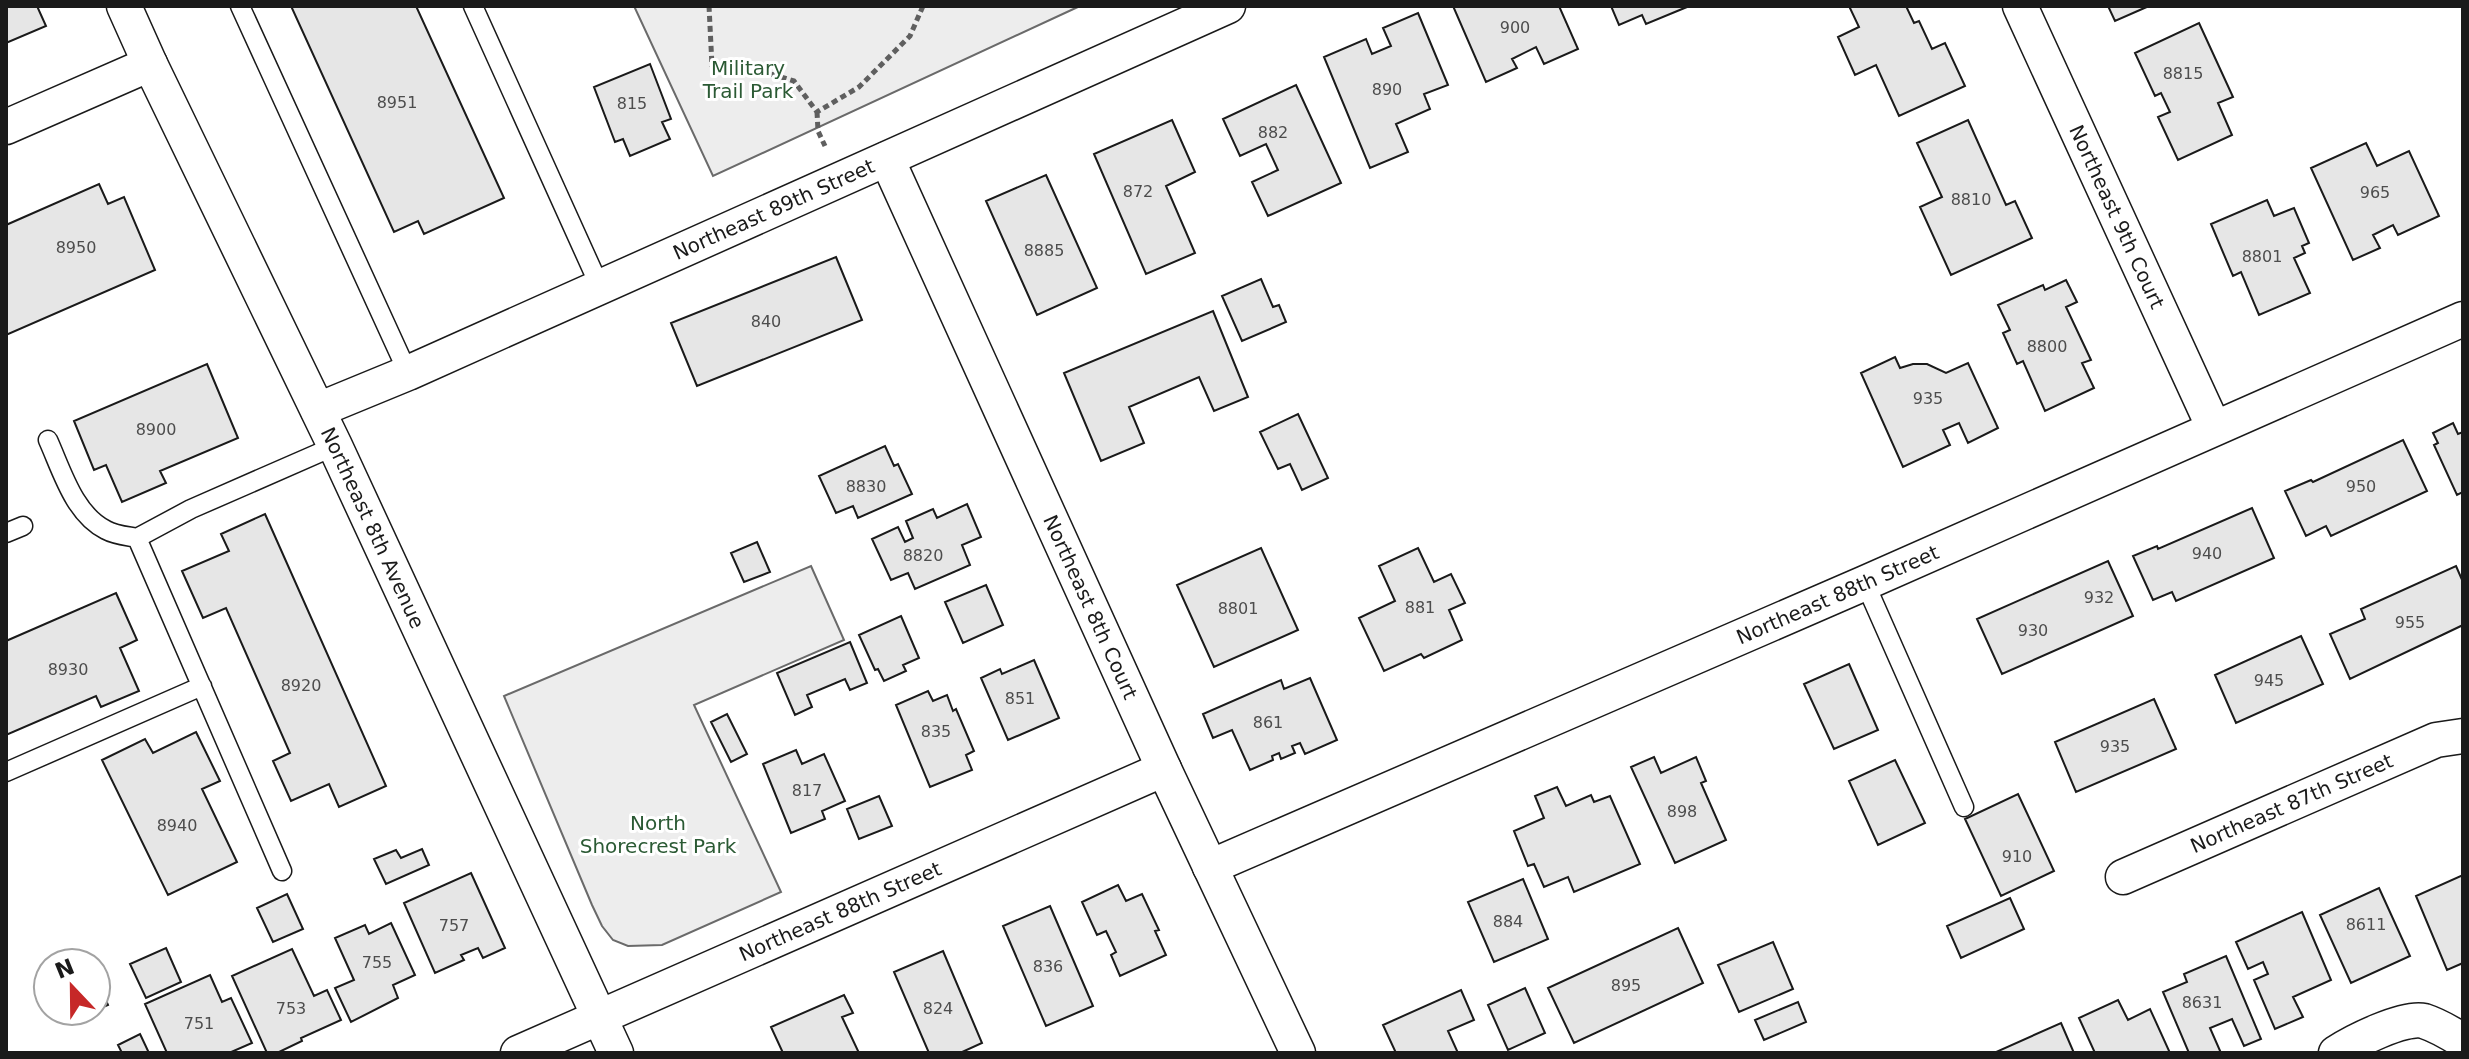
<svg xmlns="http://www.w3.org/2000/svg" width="2469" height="1059" font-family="'DejaVu Sans',sans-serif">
<rect width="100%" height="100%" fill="#fff"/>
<path fill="#ededed" stroke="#6a6a6a" stroke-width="2" d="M 634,6 L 1080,6 L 713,176 Z
M 811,566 L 844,640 L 694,705 L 781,892 L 662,945 L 628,946 L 613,940 L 602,926 L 592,905 L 504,696 Z"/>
<path fill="#e6e6e6" stroke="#1a1a1a" stroke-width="2" d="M 6,6 L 37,6 L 46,26 L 6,43 Z
M 291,6 L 416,6 L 504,198 L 424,234 L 418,221 L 394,232 Z
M 1453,6 L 1559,6 L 1578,49 L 1544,64 L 1536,47 L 1512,59 L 1517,68 L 1486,82 Z
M 1611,6 L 1687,6 L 1687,7 L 1646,24 L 1642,15 L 1619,25 Z
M 1849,6 L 1906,6 L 1914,23 L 1919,21 L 1932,49 L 1945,43 L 1965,86 L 1899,116 L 1876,65 L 1855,75 L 1838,37 L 1859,27 Z
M 2108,6 L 2149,6 L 2115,21 Z
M 1418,13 L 1448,85 L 1424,94 L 1430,109 L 1396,124 L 1408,152 L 1370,168 L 1324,57 L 1366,39 L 1372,54 L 1391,46 L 1383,28 Z
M 2199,23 L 2233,97 L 2218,103 L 2232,135 L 2178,160 L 2158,117 L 2170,112 L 2161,93 L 2155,96 L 2135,53 Z
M 650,64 L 671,119 L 662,122 L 670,139 L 630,156 L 623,139 L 615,142 L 594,87 Z
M 1296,85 L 1341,183 L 1268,216 L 1252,182 L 1278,170 L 1266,144 L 1240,156 L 1223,119 Z
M 1172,120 L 1195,172 L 1166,186 L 1195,253 L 1146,274 L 1094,154 Z
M 1968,120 L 2006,205 L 2015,201 L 2032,238 L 1951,275 L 1920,207 L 1942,197 L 1917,143 Z
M 2366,143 L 2377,166 L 2409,151 L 2439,216 L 2398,235 L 2393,225 L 2373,235 L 2380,248 L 2353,260 L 2311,168 Z
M 1046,175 L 1097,288 L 1037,315 L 986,201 Z
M 99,184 L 108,204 L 124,197 L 155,270 L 6,335 L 6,225 Z
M 2267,200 L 2274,216 L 2294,208 L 2309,243 L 2302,246 L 2305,253 L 2294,258 L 2310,293 L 2259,315 L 2241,272 L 2233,276 L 2211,224 Z
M 836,257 L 862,320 L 697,386 L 671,323 Z
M 1261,279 L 1273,307 L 1279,305 L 1286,322 L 1242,341 L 1222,296 Z
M 2066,280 L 2077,302 L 2066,307 L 2091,360 L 2082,363 L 2094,388 L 2045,411 L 2023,361 L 2017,364 L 2003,333 L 2010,330 L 1998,305 L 2043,285 L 2045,290 Z
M 1213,311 L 1248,397 L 1214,411 L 1199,377 L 1129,407 L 1144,443 L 1101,461 L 1064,373 Z
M 1895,357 L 1900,368 L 1913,364 L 1927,364 L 1946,373 L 1968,363 L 1998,428 L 1968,443 L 1959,423 L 1943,430 L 1950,445 L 1903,467 L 1861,373 Z
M 207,364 L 238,438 L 160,471 L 166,483 L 122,502 L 106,465 L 94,470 L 74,421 Z
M 1298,414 L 1328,478 L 1302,490 L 1290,464 L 1278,469 L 1260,432 Z
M 2453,423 L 2458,434 L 2463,432 L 2463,492 L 2457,495 L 2434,445 L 2438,443 L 2433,433 Z
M 2403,440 L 2427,491 L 2331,536 L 2326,526 L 2306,536 L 2285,491 L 2311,480 L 2313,482 Z
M 885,446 L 894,466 L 898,464 L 912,494 L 858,518 L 853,506 L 836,513 L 819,476 Z
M 967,504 L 981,537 L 962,545 L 970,565 L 915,589 L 908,573 L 891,580 L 872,539 L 898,527 L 905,542 L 913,538 L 906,521 L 933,509 L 937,518 Z
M 2252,508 L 2274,558 L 2176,601 L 2172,592 L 2153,600 L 2133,556 L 2157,546 L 2158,549 Z
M 265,514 L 386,786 L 339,807 L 329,784 L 291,801 L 273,761 L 290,753 L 226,608 L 203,618 L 182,571 L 229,551 L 221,534 Z
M 757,542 L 770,572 L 744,582 L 731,553 Z
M 1261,548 L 1298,630 L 1214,667 L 1177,585 Z
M 1418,548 L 1434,582 L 1451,574 L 1465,603 L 1449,610 L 1462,640 L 1424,658 L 1421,654 L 1384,671 L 1359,618 L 1395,601 L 1379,566 Z
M 2108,561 L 2133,616 L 2002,674 L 1977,619 Z
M 2456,566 L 2463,582 L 2463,625 L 2350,679 L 2330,634 L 2365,619 L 2361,609 Z
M 986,585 L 1003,625 L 963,643 L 945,602 Z
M 116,593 L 137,640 L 120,648 L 139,691 L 101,707 L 96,696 L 6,735 L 6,641 Z
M 901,616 L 919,658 L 903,665 L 906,671 L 884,681 L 878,669 L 875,670 L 859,635 Z
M 2301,636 L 2323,684 L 2236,723 L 2215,675 Z
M 850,642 L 867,683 L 850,690 L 845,679 L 807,695 L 812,707 L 795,715 L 777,673 Z
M 1034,660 L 1059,718 L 1008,740 L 981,678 L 1000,669 L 1002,674 Z
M 1849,664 L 1878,730 L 1834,749 L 1804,684 Z
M 1310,678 L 1337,740 L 1305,754 L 1300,743 L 1292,746 L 1295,753 L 1281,759 L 1279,753 L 1272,756 L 1273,760 L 1250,770 L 1232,730 L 1213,738 L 1203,714 L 1281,680 L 1284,689 Z
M 928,691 L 933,701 L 947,695 L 953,711 L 956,709 L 974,751 L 966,755 L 972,770 L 930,787 L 896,705 Z
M 2154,699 L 2176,749 L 2076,792 L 2055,742 Z
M 727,714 L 747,754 L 731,762 L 711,722 Z
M 196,732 L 220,781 L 202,789 L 237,862 L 168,895 L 102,760 L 145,739 L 153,753 Z
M 796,750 L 802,764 L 824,754 L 845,801 L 822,811 L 825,819 L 791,833 L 763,764 Z
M 1654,757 L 1661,773 L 1696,757 L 1706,781 L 1701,783 L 1726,840 L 1675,863 L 1631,767 Z
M 1895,760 L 1925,823 L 1878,845 L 1849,781 Z
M 1557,787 L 1566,806 L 1591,795 L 1594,802 L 1610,796 L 1640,864 L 1574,892 L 1568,877 L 1544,887 L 1534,864 L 1528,866 L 1514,831 L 1544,818 L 1535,796 Z
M 2018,794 L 2054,871 L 2001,896 L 1965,819 Z
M 879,796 L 892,826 L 859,839 L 847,809 Z
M 422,849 L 429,865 L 386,884 L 374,859 L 396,850 L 401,858 Z
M 471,873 L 505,948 L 483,958 L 478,948 L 461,955 L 464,960 L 435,973 L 404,903 Z
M 2463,875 L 2463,963 L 2447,970 L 2416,896 Z
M 1523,879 L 1548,939 L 1494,962 L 1468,902 Z
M 1118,885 L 1126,901 L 1142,894 L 1159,930 L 1155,931 L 1166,955 L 1120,976 L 1111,955 L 1116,952 L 1106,931 L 1097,935 L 1082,902 Z
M 2379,888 L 2410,956 L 2351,983 L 2320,915 Z
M 287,894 L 303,929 L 273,942 L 257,908 Z
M 2010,898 L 2024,929 L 1961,958 L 1947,926 Z
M 1050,906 L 1093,1006 L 1046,1026 L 1003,926 Z
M 2302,912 L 2331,980 L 2293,997 L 2303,1017 L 2275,1029 L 2254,980 L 2268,974 L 2263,962 L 2248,969 L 2236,942 Z
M 391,923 L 415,975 L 393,985 L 398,998 L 351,1022 L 335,988 L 354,980 L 335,938 L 365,925 L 369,934 Z
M 1678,928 L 1703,983 L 1574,1043 L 1548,988 Z
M 1773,942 L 1793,989 L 1739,1012 L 1718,965 Z
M 166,948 L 181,982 L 146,998 L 130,964 Z
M 292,949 L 314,996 L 327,990 L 341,1020 L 301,1038 L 302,1041 L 277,1053 L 267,1053 L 232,976 Z
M 943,951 L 982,1043 L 960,1053 L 929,1053 L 894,972 Z
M 2226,956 L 2261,1039 L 2244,1046 L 2232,1019 L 2210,1028 L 2221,1053 L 2189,1053 L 2163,992 L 2187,982 L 2184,974 Z
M 210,975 L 222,1002 L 231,998 L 252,1043 L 229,1053 L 167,1053 L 145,1004 Z
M 97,979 L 108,1005 L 96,1010 L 96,980 Z
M 1525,988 L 1545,1033 L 1508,1050 L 1488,1005 Z
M 1461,990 L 1474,1020 L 1448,1031 L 1458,1053 L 1396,1053 L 1383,1025 Z
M 844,995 L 853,1013 L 842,1017 L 859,1053 L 783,1053 L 771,1027 Z
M 2118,1000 L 2128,1020 L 2150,1009 L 2170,1053 L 2095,1053 L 2079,1018 Z
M 1798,1002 L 1806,1022 L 1764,1040 L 1755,1020 Z
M 2061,1023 L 2074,1053 L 1997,1053 L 1996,1052 Z
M 140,1034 L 149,1053 L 122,1053 L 118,1045 Z"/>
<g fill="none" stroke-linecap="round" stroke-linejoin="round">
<g stroke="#1a1a1a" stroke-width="21">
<path id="service" d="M 240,6 L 408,373
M 473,6 L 600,287
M 48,440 C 62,471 74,514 106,530 C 115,535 127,536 137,538 L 282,871
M 6,533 L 23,526
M 137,538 L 191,509 L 335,446
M 1865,583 L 1964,807
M 6,772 L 202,686"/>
</g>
<g stroke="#1a1a1a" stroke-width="37">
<g id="minor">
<path id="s1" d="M 124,6 L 150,64 L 335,446 L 616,1053"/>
<path id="s2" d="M 2020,6 L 2214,428"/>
<path d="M 6,127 L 150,64"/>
<path id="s3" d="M 887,159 L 1164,769 L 1298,1053"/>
<path id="s4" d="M 318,410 L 408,373 L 1228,6"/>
<path id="s5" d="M 1210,867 L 1865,583 L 2463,319"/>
<path id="s6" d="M 2123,877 L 2436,740 L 2463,736"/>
<path id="s7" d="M 518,1053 L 1164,769"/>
<path d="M 2336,1053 C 2353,1042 2404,1016 2424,1021 C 2436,1025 2452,1034 2463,1041"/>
</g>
</g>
<path stroke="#5f5f5f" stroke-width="5" stroke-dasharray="6 4" stroke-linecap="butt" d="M 709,6 L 712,66 L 758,70 L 794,81 L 817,112 L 859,87 L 910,36 L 923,6
M 817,112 L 818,131 L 825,146"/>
<use href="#service" stroke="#fff" stroke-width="18"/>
<use href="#minor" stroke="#fff" stroke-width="34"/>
</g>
<g text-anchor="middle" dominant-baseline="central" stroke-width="6" stroke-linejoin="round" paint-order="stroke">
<g font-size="16" fill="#4d4d4d">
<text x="1515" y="27">900</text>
<text x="2183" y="73">8815</text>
<text x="1387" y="89">890</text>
<text x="397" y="102">8951</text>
<text x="632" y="103">815</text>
<text x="1273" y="132">882</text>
<text x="1138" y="191">872</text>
<text x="2375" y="192">965</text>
<text x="1971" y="199">8810</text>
<text x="76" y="247">8950</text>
<text x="1044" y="250">8885</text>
<text x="2262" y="256">8801</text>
<text x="766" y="321">840</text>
<text x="2047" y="346">8800</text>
<text x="1928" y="398">935</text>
<text x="156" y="429">8900</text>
<text x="866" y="486">8830</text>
<text x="2361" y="486">950</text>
<text x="2207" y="553">940</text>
<text x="923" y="555">8820</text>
<text x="2099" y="597">932</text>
<text x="1420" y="607">881</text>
<text x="1238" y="608">8801</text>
<text x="2410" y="622">955</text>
<text x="2033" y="630">930</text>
<text x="68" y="669">8930</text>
<text x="2269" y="680">945</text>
<text x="301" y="685">8920</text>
<text x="1020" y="698">851</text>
<text x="1268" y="722">861</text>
<text x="936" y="731">835</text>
<text x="2115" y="746">935</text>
<text x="807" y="790">817</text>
<text x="1682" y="811">898</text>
<text x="177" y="825">8940</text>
<text x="2017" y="856">910</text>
<text x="1508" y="921">884</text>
<text x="2366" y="924">8611</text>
<text x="454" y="925">757</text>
<text x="377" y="962">755</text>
<text x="1048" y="966">836</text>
<text x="1626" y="985">895</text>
<text x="2202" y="1002">8631</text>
<text x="291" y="1008">753</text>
<text x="938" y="1008">824</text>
<text x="199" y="1023">751</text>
</g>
<g font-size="20" fill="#2b5a34" stroke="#fff">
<text x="748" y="68">Military<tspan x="748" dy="23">Trail Park</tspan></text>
<text x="658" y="823">North<tspan x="658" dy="23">Shorecrest Park</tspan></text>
</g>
<g font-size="20" fill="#1a1a1a" stroke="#fff">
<text stroke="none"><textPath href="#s4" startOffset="498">Northeast 89th Street</textPath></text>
<text stroke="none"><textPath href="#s2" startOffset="232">Northeast 9th Court</textPath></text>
<text stroke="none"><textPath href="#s1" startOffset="578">Northeast 8th Avenue</textPath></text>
<text stroke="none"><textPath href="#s5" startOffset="684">Northeast 88th Street</textPath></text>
<text stroke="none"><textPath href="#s3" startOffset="492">Northeast 8th Court</textPath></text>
<text stroke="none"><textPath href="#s6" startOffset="184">Northeast 87th Street</textPath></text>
<text stroke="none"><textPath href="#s7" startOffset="352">Northeast 88th Street</textPath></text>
</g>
</g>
<rect width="2469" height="1059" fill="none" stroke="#1a1a1a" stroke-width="16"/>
<g transform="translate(72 987) rotate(338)"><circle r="38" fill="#ffffff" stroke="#a3a3a3" stroke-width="2"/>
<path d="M0-6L14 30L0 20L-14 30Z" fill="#c62828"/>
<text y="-12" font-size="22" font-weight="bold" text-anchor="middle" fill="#1a1a1a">N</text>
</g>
</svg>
